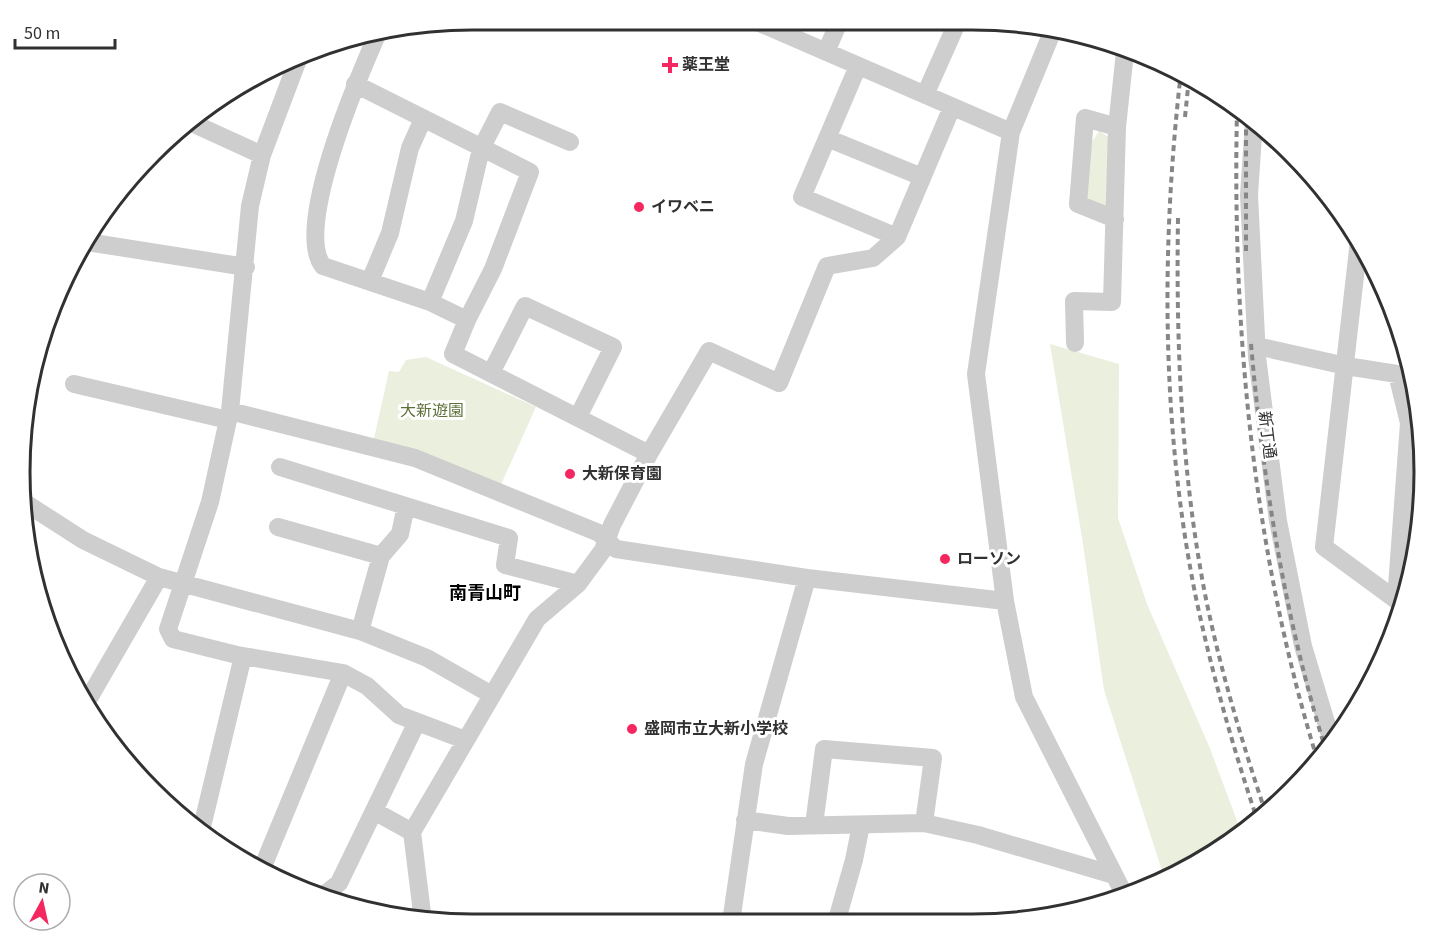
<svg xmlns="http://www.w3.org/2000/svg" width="1444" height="944" font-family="'Source Sans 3','Noto Sans JP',sans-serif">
<rect width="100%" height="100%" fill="#fff"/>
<path fill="#eaefde" d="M 1099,131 L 1112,139 L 1111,211 L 1084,200 L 1092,142 Z
M 1050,344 L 1119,364 L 1118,518 L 1147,604 L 1209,746 L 1242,834 L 1165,880 L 1104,690 L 1083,544 Z
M 426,357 L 536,407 L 499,489 L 373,443 L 389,371 L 399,372 L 406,360 Z"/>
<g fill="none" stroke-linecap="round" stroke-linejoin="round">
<path stroke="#cecece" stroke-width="18" d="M 755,21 L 1011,132
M 1053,30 L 1011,132 L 976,374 L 1005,601 L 1024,697 L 1125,896
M 826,52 L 839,22
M 299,57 L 262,155 L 250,206 L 230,411 L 210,502 L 168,629 L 173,639 L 237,655 L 343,673 L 367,686 L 399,715 L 465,740
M 858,66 L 802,197 L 897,237
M 355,84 L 530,172 L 493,269 L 467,320 L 430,302 L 323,266 C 293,229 359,76 377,35
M 925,95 L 957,23
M 1254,121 L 1249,195 L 1257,357 L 1278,521 L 1303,646 L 1332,742
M 192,123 L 262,155
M 827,138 L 922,177
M 1115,219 L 1078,204 L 1085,118 L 1117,127
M 1359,241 L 1324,547 L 1403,605
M 87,242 L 246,267
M 370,281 L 390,233 L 410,148 L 423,119
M 430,302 L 464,221 L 481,149 L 500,112 L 570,142
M 467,320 L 453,354 L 649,454
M 1075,343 L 1074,301 L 1112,302 L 1117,127 L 1125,52
M 1257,346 L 1346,366 L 1397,374 L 1409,423 L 1396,600
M 491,373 L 525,306 L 613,347 L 578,417
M 74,384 L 228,420
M 230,411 L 415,458 L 599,533 L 616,549 L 807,578 L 1005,601
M 280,467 L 509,538 L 505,565 L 578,584
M 27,504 L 83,540 L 159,577 L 360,631 L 427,658 L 492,695
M 278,527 L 381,556
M 360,631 L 381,556 L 400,534 L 406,506
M 85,705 L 159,577
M 374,811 L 412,832
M 745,820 L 788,826 L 924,823 L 978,835 L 1114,875
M 814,825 L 824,749 L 933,758 L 924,823
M 201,831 L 243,656
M 261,871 L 343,673
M 325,894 L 339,883 L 417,722
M 423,921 L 412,832 L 537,619 L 578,584 L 603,550 L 612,525 L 649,454 L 709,351 L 779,383 L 827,266 L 873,258 L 897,237 L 952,107
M 731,922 L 754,764 L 807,578
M 836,923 L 854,860 L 861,825"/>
<path stroke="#868686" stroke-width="4" stroke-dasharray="6 4.5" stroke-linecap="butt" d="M 1181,72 C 1161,245 1161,426 1196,598 C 1212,673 1233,748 1258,822
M 1237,110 C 1232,329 1253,552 1318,762
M 1185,117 L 1189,78
M 1178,218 C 1176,344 1181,470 1205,594 C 1220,669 1242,742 1266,814
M 1246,251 L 1246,116
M 1251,344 C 1263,481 1285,619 1326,751"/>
</g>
<g fill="#f42760" stroke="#fff" stroke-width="2">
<path d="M667 56h6v6h6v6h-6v6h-6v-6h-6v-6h6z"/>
<circle cx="639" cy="207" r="6"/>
<circle cx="570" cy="474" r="6"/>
<circle cx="945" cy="559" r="6"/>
<circle cx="632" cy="729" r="6"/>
</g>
<g text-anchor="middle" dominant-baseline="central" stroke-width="6" stroke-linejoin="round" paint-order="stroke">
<g font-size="16" font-weight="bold" fill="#313131" stroke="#fff" text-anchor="start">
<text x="682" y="65">薬王堂</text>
<text x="651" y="207">イワベニ</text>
<text x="582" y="474">大新保育園</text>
<text x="957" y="559">ローソン</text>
<text x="644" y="729">盛岡市立大新小学校</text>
</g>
<g font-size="16" fill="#5f713a" stroke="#fff">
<text x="432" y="411">大新遊園</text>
</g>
<g font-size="16" fill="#313131" stroke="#fff">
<text transform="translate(1267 435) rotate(83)">新丁通</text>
</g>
<g font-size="18" font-weight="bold" fill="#000" stroke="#fff">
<text x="485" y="593">南青山町</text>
</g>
</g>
<path d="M0 0H1444V944H0ZM472 30H972A442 442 0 0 1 1414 472V472A442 442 0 0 1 972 914H472A442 442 0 0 1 30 472V472A442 442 0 0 1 472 30Z" fill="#fff" fill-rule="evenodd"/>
<path fill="none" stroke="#313131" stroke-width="3" d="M472 30H972A442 442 0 0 1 1414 472V472A442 442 0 0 1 972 914H472A442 442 0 0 1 30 472V472A442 442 0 0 1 472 30Z"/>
<g transform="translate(42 902) rotate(8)"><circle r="28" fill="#ffffff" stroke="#adadad" stroke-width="1.5"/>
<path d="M0-4.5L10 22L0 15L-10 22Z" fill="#f42760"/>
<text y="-9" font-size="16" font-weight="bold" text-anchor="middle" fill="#313131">N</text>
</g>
<path d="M15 39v9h100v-9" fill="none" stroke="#313131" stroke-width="3"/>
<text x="24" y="39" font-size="18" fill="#313131" stroke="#ffffff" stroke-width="4.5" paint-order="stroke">50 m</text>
</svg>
